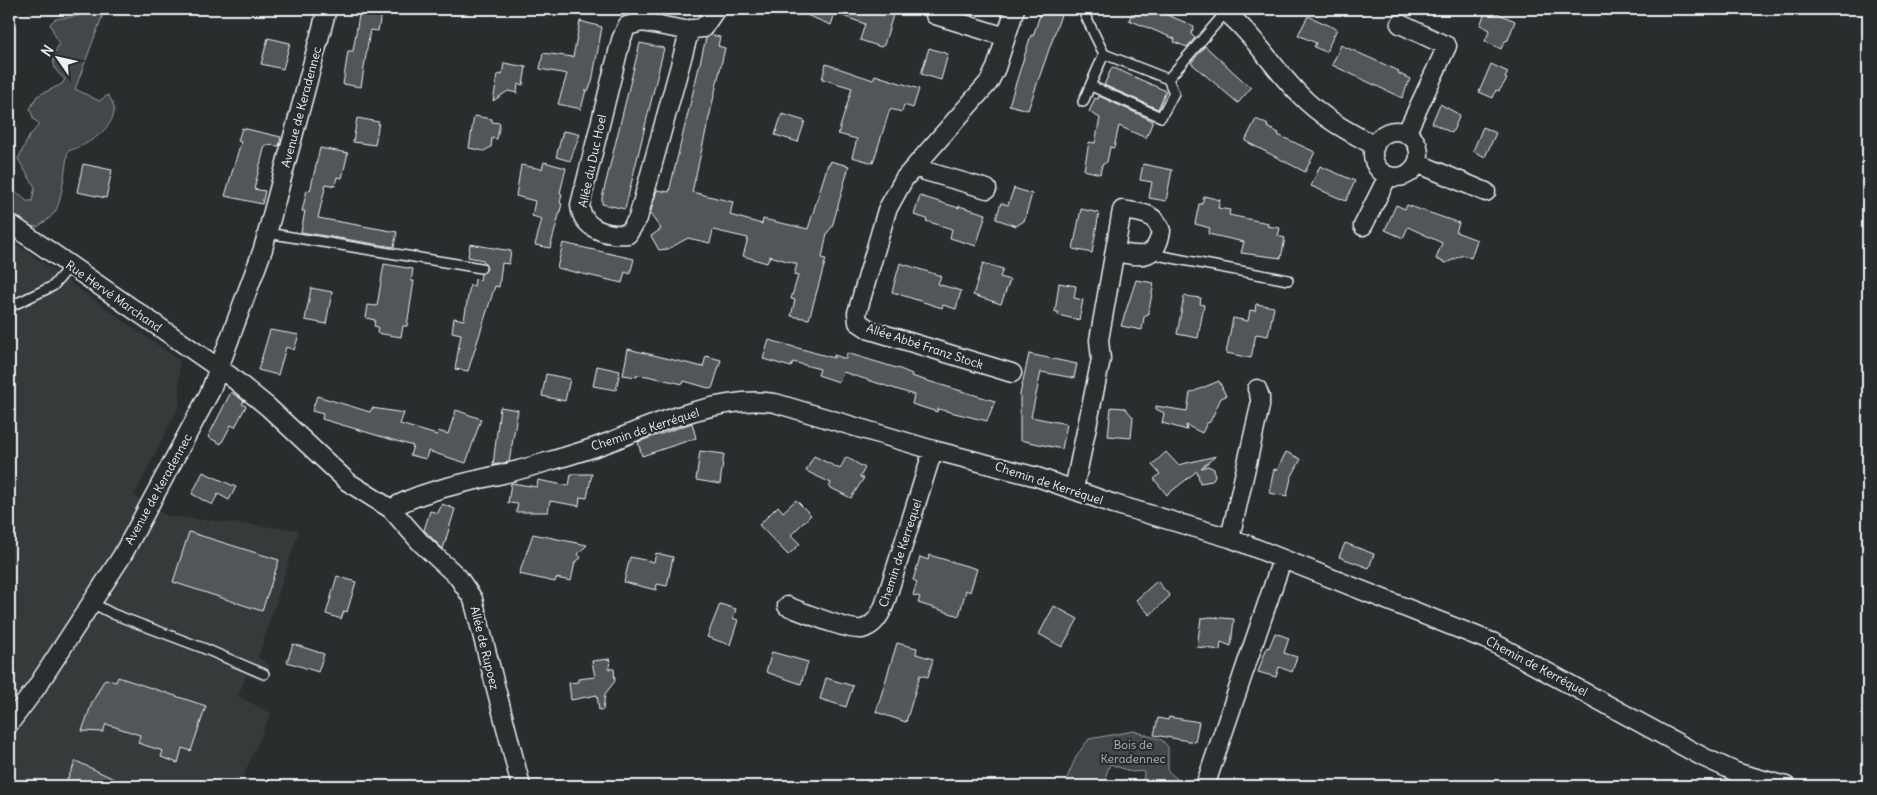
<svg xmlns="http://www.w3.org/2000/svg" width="1877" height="795" font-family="Delius,sans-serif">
<rect width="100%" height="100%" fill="#2a2d2e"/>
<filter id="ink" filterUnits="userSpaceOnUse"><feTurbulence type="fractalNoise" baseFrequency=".02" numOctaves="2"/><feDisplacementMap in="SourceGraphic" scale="10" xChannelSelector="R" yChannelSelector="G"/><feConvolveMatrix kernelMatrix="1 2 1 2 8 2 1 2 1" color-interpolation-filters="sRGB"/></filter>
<g filter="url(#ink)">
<path fill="#363a3b" d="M 9,239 L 179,360 L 179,406 L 134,496 L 167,516 L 299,530 L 258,657 L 270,666 L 264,683 L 246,675 L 238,696 L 271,713 L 239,786 L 9,786 Z"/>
<path fill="#424648" stroke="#959ca0" d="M 74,9 L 105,9 L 75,89 L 99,101 L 108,95 C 129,121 89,145 68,151 C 65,167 62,201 55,212 C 51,218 43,223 37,227 L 23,225 L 9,213 L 9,190 L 21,195 L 26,201 L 32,201 L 35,187 L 18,159 L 30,135 L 40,124 L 34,120 L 30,109 L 37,96 L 62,84 L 65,79 C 51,69 51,59 59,44 L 50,24 L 55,19 L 79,16 Z
M 1134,731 L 1162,740 L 1168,747 L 1168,771 L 1185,786 L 1143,785 L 1144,771 L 1132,772 L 1110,764 L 1106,775 L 1108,786 L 1071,786 L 1066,780 L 1077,755 L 1089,739 Z"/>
<path fill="#535759" stroke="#e8f1f8" d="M 360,9 L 382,9 L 378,31 L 370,30 L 361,87 L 343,84 L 348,51 L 353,51 Z
M 792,9 L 872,9 L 893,15 L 884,45 L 881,47 L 860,40 L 865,24 L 835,13 L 831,25 Z
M 1042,9 L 1063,9 L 1028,110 L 1009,105 L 1031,35 L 1033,36 Z
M 1134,9 L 1153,9 L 1194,26 L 1191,34 L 1195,38 L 1187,47 L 1174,42 L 1175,39 L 1129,20 Z
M 1487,9 L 1515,21 L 1508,40 L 1505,41 L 1501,49 L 1485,41 L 1490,30 L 1480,25 Z
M 1308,16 L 1337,29 L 1326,52 L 1314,47 L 1316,43 L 1298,35 Z
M 580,21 L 602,27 L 592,82 L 588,91 L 586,90 L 581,109 L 558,104 L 567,74 L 540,69 L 543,53 L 573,57 Z
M 711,35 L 720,37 L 718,46 L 725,48 L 692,192 L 733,202 L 730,215 L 762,224 L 763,219 L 808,229 L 828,164 L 830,164 L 830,161 L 849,166 L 832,227 L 827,233 L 822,258 L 826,259 L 809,319 L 791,316 L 795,300 L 791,299 L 798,276 L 794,275 L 797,264 L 770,256 L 767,263 L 743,256 L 748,238 L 713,230 L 710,243 L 688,238 L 668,249 L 659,250 L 651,236 L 661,229 L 650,214 L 657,190 L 669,192 L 706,38 Z
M 268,38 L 290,43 L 283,69 L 261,64 Z
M 640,43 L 664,48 L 625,209 L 602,204 L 602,198 Z
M 1341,45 L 1399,71 L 1398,73 L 1410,79 L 1402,98 L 1332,65 Z
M 1205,46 L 1251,88 L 1238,103 L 1191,63 Z
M 929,48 L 948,54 L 941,80 L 921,74 Z
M 504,63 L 526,67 L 523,85 L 518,84 L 517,93 L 508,91 L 493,101 L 498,74 L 502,75 Z
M 826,64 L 873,80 L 875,75 L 919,89 L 913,108 L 904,105 L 902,112 L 890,109 L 873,163 L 852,157 L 857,139 L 838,134 L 852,88 L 822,79 Z
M 1491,64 L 1508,72 L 1505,78 L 1507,79 L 1499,91 L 1496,90 L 1493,98 L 1479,92 Z
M 1112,67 L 1166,91 L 1158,109 L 1104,85 Z
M 1099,96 L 1153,121 L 1146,138 L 1119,126 L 1114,148 L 1110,147 L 1107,162 L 1102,165 L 1100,174 L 1084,170 L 1089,142 L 1095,143 L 1100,118 L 1089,112 L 1095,98 L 1098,99 Z
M 1440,104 L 1460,115 L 1452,133 L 1432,123 Z
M 782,114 L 805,121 L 798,142 L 775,135 Z
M 474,116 L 492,119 L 492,122 L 500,123 L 497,139 L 492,138 L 491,147 L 484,151 L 469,148 Z
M 357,118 L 379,122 L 375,145 L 353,142 Z
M 1256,119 L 1268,125 L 1267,127 L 1279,133 L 1278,135 L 1315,152 L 1305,172 L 1245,141 Z
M 1483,127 L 1496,133 L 1485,157 L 1473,151 Z
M 242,128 L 281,137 L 279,146 L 265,145 L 254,189 L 265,191 L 262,204 L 225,196 L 241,142 L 238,141 Z
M 563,131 L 580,134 L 570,161 L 556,157 Z
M 320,148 L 348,153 L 342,178 L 337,177 L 335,186 L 326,184 L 318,218 L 397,232 L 394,247 L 301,232 L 305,211 L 302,211 L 307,190 L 310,191 Z
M 544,162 L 566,168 L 560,193 L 562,194 L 560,203 L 562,204 L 550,248 L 535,245 L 542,219 L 532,216 L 535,201 L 516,196 L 521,165 L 542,169 Z
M 83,164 L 112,170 L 106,198 L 77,192 Z
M 1143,164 L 1172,170 L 1166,201 L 1149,198 L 1152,182 L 1140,180 Z
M 1320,166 L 1355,181 L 1346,201 L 1311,186 Z
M 1014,188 L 1032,194 L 1024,221 L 1016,226 L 996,219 L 1001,203 L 1008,205 Z
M 920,196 L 959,208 L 959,206 L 986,214 L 976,246 L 950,238 L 952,229 L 926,221 L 927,219 L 914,215 Z
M 1204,196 L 1220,200 L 1218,208 L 1230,210 L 1229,215 L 1268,223 L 1267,226 L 1280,228 L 1278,236 L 1285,238 L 1281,258 L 1241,253 L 1244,242 L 1208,234 L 1210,228 L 1195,224 L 1199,204 L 1202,204 Z
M 1396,205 L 1405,209 L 1407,205 L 1459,223 L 1456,232 L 1477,240 L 1471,258 L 1463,255 L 1446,263 L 1436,259 L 1442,243 L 1408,227 L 1403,238 L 1385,230 Z
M 1081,209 L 1099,213 L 1092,253 L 1073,249 Z
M 563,243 L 634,259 L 630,274 L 625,272 L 622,283 L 557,268 Z
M 470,244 L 511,251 L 509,264 L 502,263 L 499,287 L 495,286 L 468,371 L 455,369 L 461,334 L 452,332 L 454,318 L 464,320 L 470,285 L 474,286 L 475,279 L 480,280 L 481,274 L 487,269 L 483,260 L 468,257 Z
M 900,263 L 941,276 L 938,284 L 961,291 L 956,309 L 943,305 L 942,308 L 892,292 Z
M 983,263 L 1003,269 L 1000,277 L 1010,280 L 1001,304 L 973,295 Z
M 384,264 L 413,269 L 411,281 L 414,281 L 407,326 L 403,326 L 401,337 L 377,333 L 378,327 L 374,326 L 375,320 L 366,318 L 368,305 L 377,306 Z
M 1136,280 L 1154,283 L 1148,315 L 1144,317 L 1142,330 L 1121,326 Z
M 1059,283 L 1076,286 L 1074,298 L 1083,300 L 1079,320 L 1058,315 L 1058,312 L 1055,312 Z
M 311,288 L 332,292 L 326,324 L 305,320 Z
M 1184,296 L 1201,298 L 1200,304 L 1204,305 L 1198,338 L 1177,334 Z
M 1256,304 L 1274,307 L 1268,336 L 1256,334 L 1251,358 L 1226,353 L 1233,318 L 1248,321 L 1250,310 L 1255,311 Z
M 270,330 L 299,335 L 294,350 L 286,347 L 278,375 L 258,370 Z
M 769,340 L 834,358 L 834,355 L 846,359 L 847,353 L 900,369 L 912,374 L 911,376 L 995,401 L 987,421 L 938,409 L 937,412 L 912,404 L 914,395 L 868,380 L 843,372 L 839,382 L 818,375 L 820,369 L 793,362 L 791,367 L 763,359 Z
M 628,349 L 703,367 L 706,356 L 721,360 L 712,389 L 684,381 L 683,384 L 647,376 L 637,375 L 637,377 L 623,375 Z
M 1029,354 L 1077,364 L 1074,378 L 1041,372 L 1031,417 L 1067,424 L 1062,449 L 1020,440 L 1020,394 Z
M 597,366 L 620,371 L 616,390 L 593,386 Z
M 546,374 L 570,379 L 565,401 L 542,396 Z
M 1219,381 L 1226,396 L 1221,398 L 1210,422 L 1207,423 L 1202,433 L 1186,425 L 1187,430 L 1162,423 L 1164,413 L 1156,409 L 1156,406 L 1187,411 L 1190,393 Z
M 231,392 L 244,401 L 242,404 L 246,406 L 235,427 L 231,425 L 221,444 L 208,437 Z
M 317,396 L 370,412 L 372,408 L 404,413 L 400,424 L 437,435 L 438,431 L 448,434 L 456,410 L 481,419 L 466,463 L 428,451 L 426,459 L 410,455 L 413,446 L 322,419 L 323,414 L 312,411 Z
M 500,407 L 518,410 L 509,462 L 493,465 Z
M 1111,407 L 1125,408 L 1133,417 L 1131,438 L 1108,436 Z
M 692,423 L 696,438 L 642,456 L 638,442 Z
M 700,451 L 724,454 L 720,484 L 696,480 Z
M 1166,452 L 1178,465 L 1216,456 L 1201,468 L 1208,466 L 1214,469 L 1215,476 L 1212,481 L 1200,483 L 1197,471 L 1167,495 L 1154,479 L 1160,474 L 1152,465 Z
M 1286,452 L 1301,459 L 1291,478 L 1287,496 L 1269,493 L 1274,469 L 1277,470 Z
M 814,456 L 840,469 L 846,457 L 865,468 L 860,477 L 864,478 L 851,498 L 829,487 L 831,483 L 806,471 Z
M 203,472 L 236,487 L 229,500 L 218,494 L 212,505 L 192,494 Z
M 571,474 L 592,474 L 587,498 L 580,497 L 579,506 L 550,501 L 548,512 L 516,512 L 518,504 L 508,503 L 511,483 L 537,487 L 538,480 L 569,486 Z
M 796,500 L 811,515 L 791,535 L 800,544 L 788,555 L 759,525 L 778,506 L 783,512 Z
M 442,504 L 455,509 L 443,549 L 424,530 L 430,511 L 438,513 Z
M 189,532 L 279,560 L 262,611 L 173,582 Z
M 533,534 L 587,545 L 578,554 L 581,558 L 575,562 L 571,581 L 556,578 L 555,582 L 519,574 Z
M 1345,543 L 1374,554 L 1369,568 L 1339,557 Z
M 656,553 L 673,557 L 667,586 L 657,584 L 656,590 L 624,582 L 630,557 L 654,562 Z
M 929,555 L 977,569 L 970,592 L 966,590 L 959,616 L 918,603 L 920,597 L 913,595 L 917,582 L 913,580 L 920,557 L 928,560 Z
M 337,576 L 356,582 L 347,612 L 344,611 L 341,619 L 326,614 Z
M 1157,581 L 1170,596 L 1150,615 L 1136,600 Z
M 720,604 L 736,609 L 733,618 L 738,620 L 730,645 L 707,637 Z
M 1054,606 L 1078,619 L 1062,647 L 1039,634 Z
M 1211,617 L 1234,619 L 1231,646 L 1221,642 L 1220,650 L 1197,647 L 1201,618 Z
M 1275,633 L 1289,638 L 1284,653 L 1297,657 L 1292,672 L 1279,667 L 1276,677 L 1258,672 L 1267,647 L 1269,648 Z
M 897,643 L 917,648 L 916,654 L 933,659 L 928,677 L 920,675 L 906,722 L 876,712 Z
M 293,644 L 324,654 L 318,672 L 287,662 Z
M 772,652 L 808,662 L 801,684 L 766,672 Z
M 610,659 L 609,669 L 614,669 L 615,681 L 605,694 L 603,710 L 599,710 L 597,695 L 571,700 L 569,683 L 578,682 L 578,679 L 595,677 L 592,661 Z
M 118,677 L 206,706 L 191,751 L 182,748 L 178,763 L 161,757 L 163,751 L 138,743 L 140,735 L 106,724 L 103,732 L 82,731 L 92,703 L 102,684 L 105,679 L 116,682 Z
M 826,678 L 853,686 L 846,707 L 820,699 Z
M 1169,717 L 1199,722 L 1195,742 L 1154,735 L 1158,718 L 1168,720 Z
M 76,761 L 129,786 L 64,786 Z"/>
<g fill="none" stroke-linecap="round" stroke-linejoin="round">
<g stroke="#e8f1f8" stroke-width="12">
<path id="lane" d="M 1082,9 L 1104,54 L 1168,79 L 1226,12
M 1091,86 L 1161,117 L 1174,93 L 1168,79
M 1083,102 L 1104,54
M 267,233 L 481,268
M 1153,251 L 1162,256 L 1288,280
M 9,307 L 53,286 L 70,266
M 92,603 L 113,614 L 203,648 L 264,674"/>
</g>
<g stroke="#e8f1f8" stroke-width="21">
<path id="street" d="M 1222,9 C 1253,33 1272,67 1299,94 C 1321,117 1347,131 1375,146
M 935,15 L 1006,37
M 1400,24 L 1447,46 L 1406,134
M 690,29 L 638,218 L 628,234 C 606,236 582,229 580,205 L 621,40 L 627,26 L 642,22 L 685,30 L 703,28 L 716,9
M1373 154a23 23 0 1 1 46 0a23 23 0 1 1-46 0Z
M 1417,163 L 1486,192
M 916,166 L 925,171 L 987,189
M 9,223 L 230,376 L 268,407 L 348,482 L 391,509 C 423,488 488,479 526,468 C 556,459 588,451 617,439 C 659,421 729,395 775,403 L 933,450 L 1037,477 L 1114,504 L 1230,538 L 1492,642 L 1703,757 L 1738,773 L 1786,786
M 1363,226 L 1388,176
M 1012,373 L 870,330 L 858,322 L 857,313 L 887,210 L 904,179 L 989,82 L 996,68 L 1015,9
M 1074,489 L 1101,359 L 1099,340 L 1122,210 C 1140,213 1155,212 1161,231 C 1156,262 1139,256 1115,252
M 391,509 L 421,543 L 458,577 L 473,599 L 521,786
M 1230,538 L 1260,406 L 1260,397 L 1257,389
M 787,606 C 803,612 848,631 862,629 C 875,626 881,614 885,603 L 933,450
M 9,724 L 36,688 L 122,556 L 210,392 L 263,249 L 327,9
M 1205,786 L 1282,560"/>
</g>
<use href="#lane" stroke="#2a2d2e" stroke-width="9"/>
<use href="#street" stroke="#2a2d2e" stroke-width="18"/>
</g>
</g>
<g text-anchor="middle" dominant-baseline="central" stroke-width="4.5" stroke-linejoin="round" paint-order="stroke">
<g font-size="12" fill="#e8f1f8" stroke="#2a2d2e">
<text transform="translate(301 107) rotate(-75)">Avenue de Keradennec</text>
<text transform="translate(592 161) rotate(-78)">Allée du Duc Hoel</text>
<text transform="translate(114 296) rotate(35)">Rue Hervé Marchand</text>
<text transform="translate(925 346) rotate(18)">Allée Abbé Franz Stock</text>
<text transform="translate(645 429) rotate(-18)">Chemin de Kerréquel</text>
<text transform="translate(1049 483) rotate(18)">Chemin de Kerréquel</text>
<text transform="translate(158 489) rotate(-61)">Avenue de Keradennec</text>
<text transform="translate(900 553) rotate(-72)">Chemin de Kerrequel</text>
<text transform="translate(485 648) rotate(76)">Allée de Rupoez</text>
<text transform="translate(1537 666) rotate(28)">Chemin de Kerréquel</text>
</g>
<g font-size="12" fill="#aeb5ba" stroke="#2a2d2e">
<text x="1133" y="744">Bois de<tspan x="1133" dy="14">Keradennec</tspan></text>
</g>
</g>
<rect width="1877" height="795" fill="none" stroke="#2a2d2e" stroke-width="30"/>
<rect x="15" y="15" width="1847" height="765" fill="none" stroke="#e8f1f8" stroke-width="2" filter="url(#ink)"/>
<g transform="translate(58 58) rotate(304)" stroke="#2a2d2e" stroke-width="4" paint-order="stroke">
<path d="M0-4L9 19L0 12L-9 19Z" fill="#e8f1f8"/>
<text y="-8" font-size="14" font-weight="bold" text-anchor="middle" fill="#e8f1f8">N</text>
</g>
</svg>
